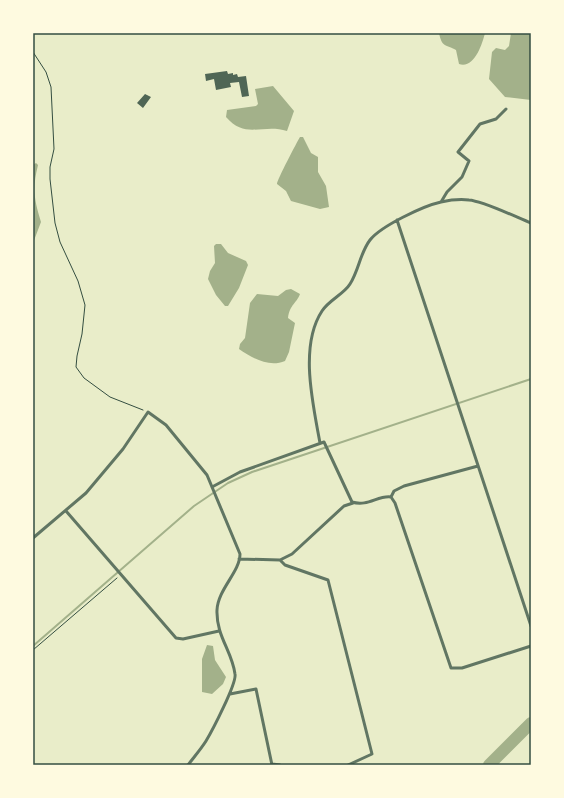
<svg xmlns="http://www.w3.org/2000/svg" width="564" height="798" font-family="Rubik,sans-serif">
<rect width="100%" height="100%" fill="#e9edc9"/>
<path fill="#a3b18a" d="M 439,33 L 485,33 C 482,45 474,69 459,64 L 456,50 C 446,44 442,48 439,33 Z
M 511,33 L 531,33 L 531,100 L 505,97 L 489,79 L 492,52 L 496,48 L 505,50 L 509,46 Z
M 273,86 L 294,111 L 287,131 C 263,123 246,140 226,117 L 227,110 L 256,106 L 258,104 L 255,89 Z
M 300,137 L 303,137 L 311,153 L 318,157 L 318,172 L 326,186 L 329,207 L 320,209 L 291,201 L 286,191 L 277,184 C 277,180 297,142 300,137 Z
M 36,163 L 38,165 C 32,189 34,199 41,222 L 33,243 L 33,165 Z
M 216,244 L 221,244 L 228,253 L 246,261 L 248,265 L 239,288 L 228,306 L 225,306 L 216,295 L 208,279 L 210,271 L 215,263 L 214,246 Z
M 291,289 L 300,294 C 297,303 290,304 288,318 L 295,323 L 289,352 L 285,361 C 269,368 252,358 239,349 L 240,344 L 245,338 L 250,303 L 257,294 L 278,296 L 286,290 Z
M 207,645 L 213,646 L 215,660 L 226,677 L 223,684 L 212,694 L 202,692 L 202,659 Z"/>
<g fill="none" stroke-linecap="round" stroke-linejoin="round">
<path stroke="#a3b18a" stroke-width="2" d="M 33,646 L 194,506 L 228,483 L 252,472 L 531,379"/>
<path stroke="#a3b18a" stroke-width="12" d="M 489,765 L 531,723"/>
</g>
<path fill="#4f6655" d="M 227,71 L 228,74 L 233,73 L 233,75 L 237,74 L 238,77 L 246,76 L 249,96 L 242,97 L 239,82 L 230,83 L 231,87 L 216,90 L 214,79 L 206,81 L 205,74 Z
M 145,94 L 151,97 L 143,108 L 137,103 Z"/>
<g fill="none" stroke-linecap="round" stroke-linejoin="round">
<path stroke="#344e41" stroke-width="1" d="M 33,52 L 46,72 L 51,87 L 54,149 L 50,167 L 50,179 L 55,223 L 60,242 L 78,281 L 85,305 L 82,334 L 77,356 L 76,367 L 84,378 L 110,397 L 143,410
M 33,650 L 117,578"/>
<path stroke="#617663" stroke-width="3" d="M 441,202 L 447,192 L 462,177 L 469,161 L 458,152 L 480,124 L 496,119 L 506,109
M 397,220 L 531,626
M 320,443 C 313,404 299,346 322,311 C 329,300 344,294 350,284 C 359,270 360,253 370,240 C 381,226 423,206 441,202 C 450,200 460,199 469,200 C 483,201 516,217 531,223
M 212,487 L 240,472 L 324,442 L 352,502 C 368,507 378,495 391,497
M 391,497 L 395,503 L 451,668 L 462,668 L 531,646
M 391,497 L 394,491 L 404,486 L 478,466
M 66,511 L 176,638 L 183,639 L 219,631
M 33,538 L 86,493 L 123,449 L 148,412 L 166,425 L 207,475 L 240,554 C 240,572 218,589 217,610 C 216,636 232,651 235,674 C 237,683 212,731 206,741 C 201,749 194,757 188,765
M 239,559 L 280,560 L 285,565 L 328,580 L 372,754 L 348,765
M 280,560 L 292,554 L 344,506 L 353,503
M 230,694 L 256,689 L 272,765
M 272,764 L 280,765"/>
</g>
<rect width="564" height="798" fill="none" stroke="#fefae0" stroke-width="68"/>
<rect x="34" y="34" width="496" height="730" fill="none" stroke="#344e41" stroke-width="1.5"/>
</svg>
